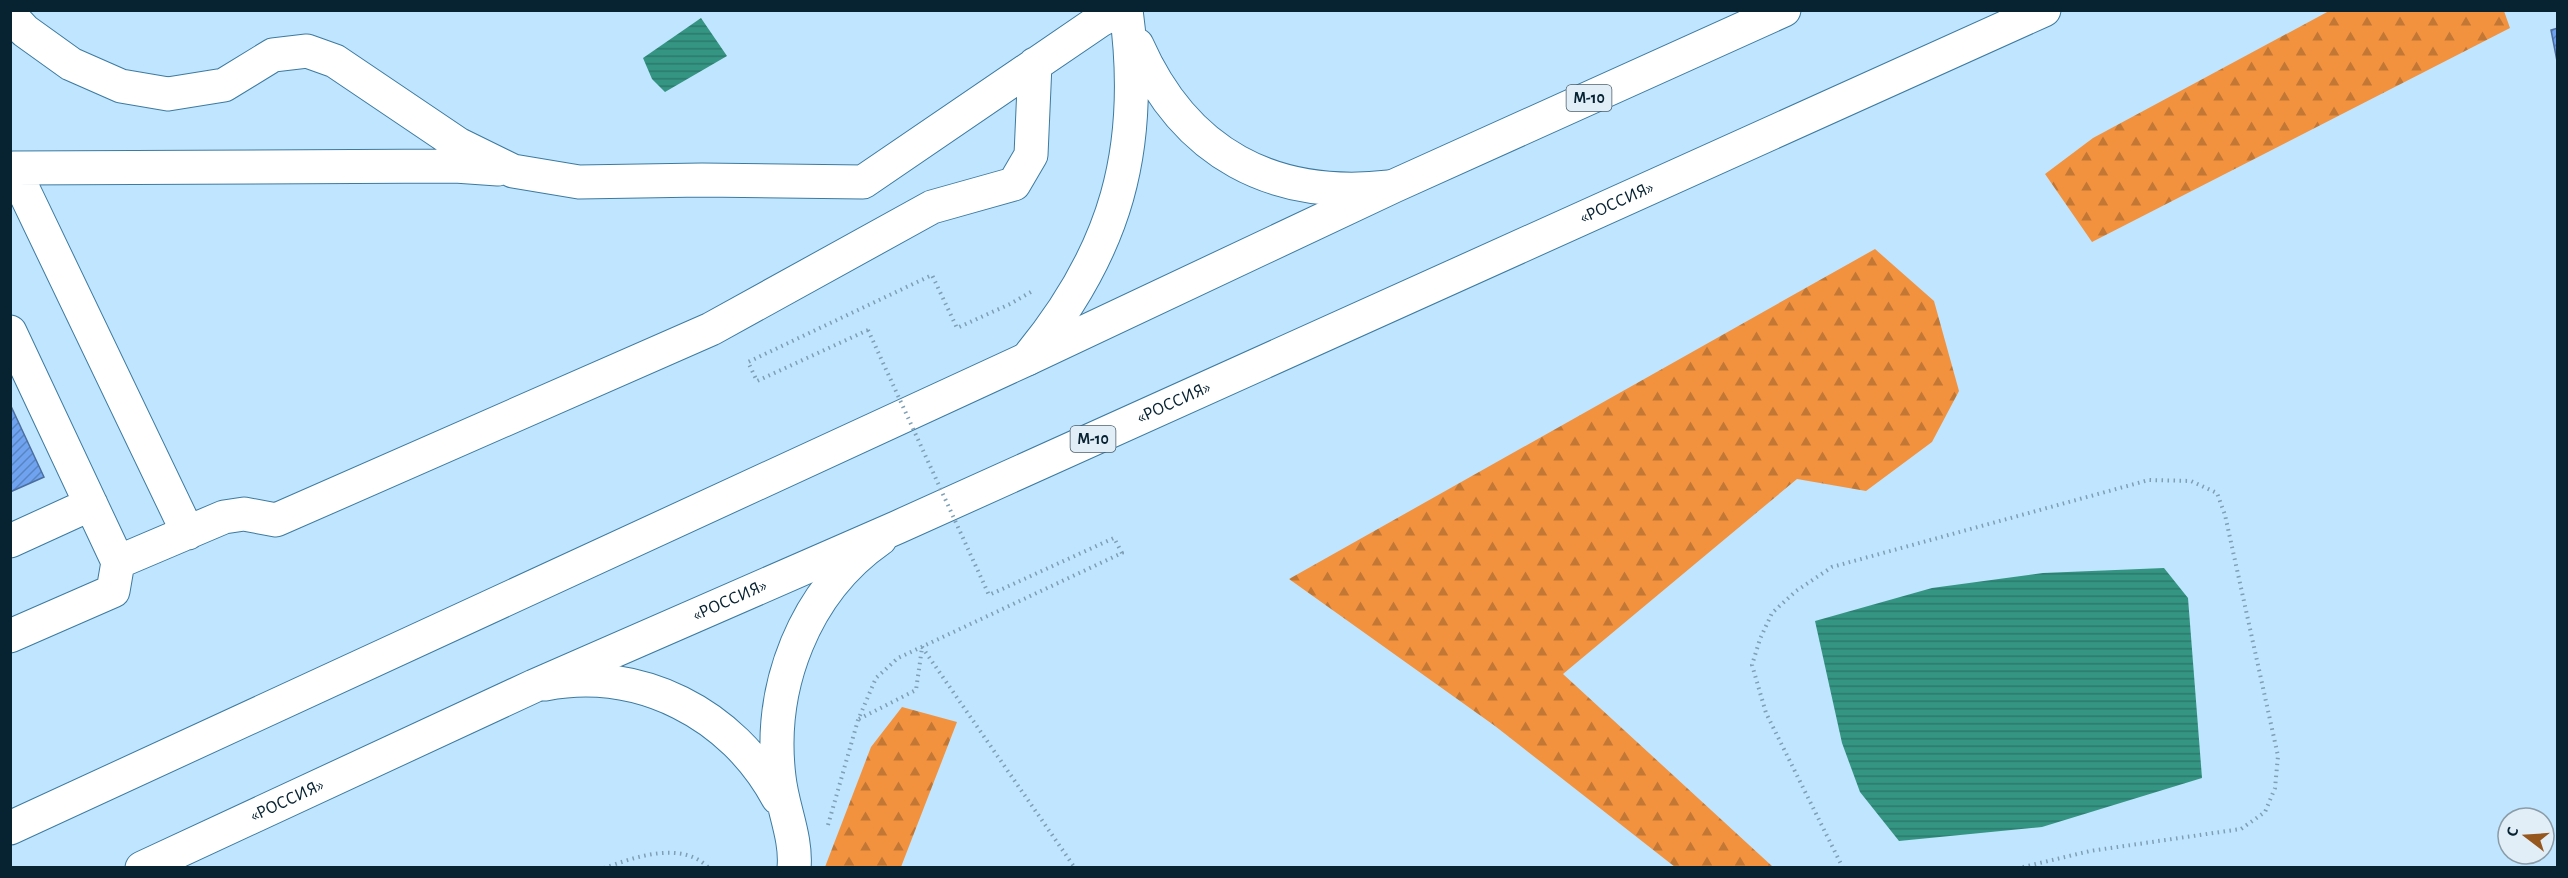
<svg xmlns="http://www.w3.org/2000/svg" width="2568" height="878" font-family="'Alegreya Sans',sans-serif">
<defs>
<pattern id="forest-firs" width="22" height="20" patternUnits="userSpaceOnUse" patternTransform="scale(1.5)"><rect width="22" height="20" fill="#f2923f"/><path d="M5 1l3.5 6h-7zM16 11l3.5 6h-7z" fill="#c27735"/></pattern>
<pattern id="water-rules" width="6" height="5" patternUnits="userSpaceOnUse" patternTransform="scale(1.5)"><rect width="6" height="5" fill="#359583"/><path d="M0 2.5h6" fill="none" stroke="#2b796c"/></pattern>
<pattern id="building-hatch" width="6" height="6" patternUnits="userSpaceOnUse" patternTransform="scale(1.5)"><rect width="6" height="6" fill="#6fa3ef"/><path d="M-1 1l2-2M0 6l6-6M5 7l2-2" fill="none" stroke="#5984c2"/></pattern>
</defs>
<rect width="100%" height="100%" fill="#c0e5fe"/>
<path fill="url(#forest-firs)" d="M 2329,11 L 2504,11 L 2510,28 L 2092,242 L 2045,174 L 2093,138 Z
M 1875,249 L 1934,301 L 1959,391 L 1932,442 L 1866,491 L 1797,479 L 1563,674 L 1773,867 L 1675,867 L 1495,726 L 1289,579 Z
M 902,707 L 957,722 L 901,867 L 825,867 L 871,747 Z"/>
<path fill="url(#water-rules)" d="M 701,18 L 727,56 L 665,92 L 652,79 L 643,58 Z
M 2164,568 L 2188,598 L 2202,778 L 2042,827 L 1899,841 L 1860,792 L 1842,743 L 1815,621 L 1932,588 L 2043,573 Z"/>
<path fill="url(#building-hatch)" stroke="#4c6e9f" stroke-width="1.5" d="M 2558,28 L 2558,61 L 2557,61 L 2551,30 Z
M 10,404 L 44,477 L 10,492 Z"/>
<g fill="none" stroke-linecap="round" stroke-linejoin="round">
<g stroke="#3c7aa0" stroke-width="35">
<path id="minor" d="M 10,15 L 25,31 L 71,64 L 121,86 L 168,94 L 224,85 L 273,55 L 307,51 L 335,61 L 458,144 L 513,171 L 579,182 L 702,180 L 863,182 L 1099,21 L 1119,10
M 1137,45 C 1185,154 1273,200 1389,187
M 10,332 L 118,562 L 113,591 L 10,636
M 1027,359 C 1116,252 1145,149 1126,10
M 188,533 L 13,168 L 455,166 L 498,169
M 10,541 L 91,504
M 118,562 L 224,517 L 244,514 L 276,520 L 711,329 L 932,207 L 1014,184 L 1031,155 L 1035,64
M 545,684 C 640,666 733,714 778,798
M 794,868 C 797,838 782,807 779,777 C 768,687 804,592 880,539"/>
</g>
<g stroke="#3c7aa0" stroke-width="35">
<g id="highway">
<path d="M 10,828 L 1027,359 L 1394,186 L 1784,10"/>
<path id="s1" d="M 142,868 L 534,686 L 898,527 L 2044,10"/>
</g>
</g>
<path stroke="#7e9fb5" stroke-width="4" stroke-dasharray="1.5 4.5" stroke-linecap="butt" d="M 868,330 L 757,381 L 748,362 L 932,275 L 957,328 L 1010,304 L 1031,292
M 922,647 L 1075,868
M 859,719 L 916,690 L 922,648
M 828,825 L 858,720 L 876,678 L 898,658 L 1122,553 L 1114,538 L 989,595
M 604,868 C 636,857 681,840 709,868
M 1843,868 L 1766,713 L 1752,665 L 1760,639 L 1772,613 L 1796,591 L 1832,567 L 2149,480 L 2191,481 L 2217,493 L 2225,515 L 2278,756 L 2275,788 L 2265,812 L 2241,829 L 2090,851 L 2019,868"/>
<use href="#minor" stroke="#fff" stroke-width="33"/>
<use href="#highway" stroke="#fff" stroke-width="33"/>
<path stroke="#7e9fb5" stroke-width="4" stroke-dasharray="1.5 4.5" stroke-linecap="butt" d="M 868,330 L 989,595"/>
</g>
<g text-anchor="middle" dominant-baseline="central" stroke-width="4.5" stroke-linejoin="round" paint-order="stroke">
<g fill="#e2eef7" stroke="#495f6c" stroke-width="1.5">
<rect x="1566.5" y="85" width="45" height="26" rx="4.5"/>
<rect x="1070.5" y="426" width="45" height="26" rx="4.5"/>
</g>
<g font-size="16" font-weight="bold" fill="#072231">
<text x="1589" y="98">М-10</text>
<text x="1093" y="439">М-10</text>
</g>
<g font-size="18" fill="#072231" stroke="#e2eef7">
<text stroke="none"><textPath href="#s1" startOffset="1618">«РОССИЯ»</textPath></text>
<text stroke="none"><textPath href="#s1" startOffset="1132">«РОССИЯ»</textPath></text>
<text stroke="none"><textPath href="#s1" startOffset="646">«РОССИЯ»</textPath></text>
<text stroke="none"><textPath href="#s1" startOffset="160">«РОССИЯ»</textPath></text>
</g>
</g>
<rect width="2568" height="878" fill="none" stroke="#072231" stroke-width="24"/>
<g transform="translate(2526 836) rotate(287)"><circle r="28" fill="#e2eef7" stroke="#8a9ca8" stroke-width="1.5"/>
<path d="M0-4.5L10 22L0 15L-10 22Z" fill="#96571f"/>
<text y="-9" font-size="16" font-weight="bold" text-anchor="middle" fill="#072231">С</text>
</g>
</svg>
